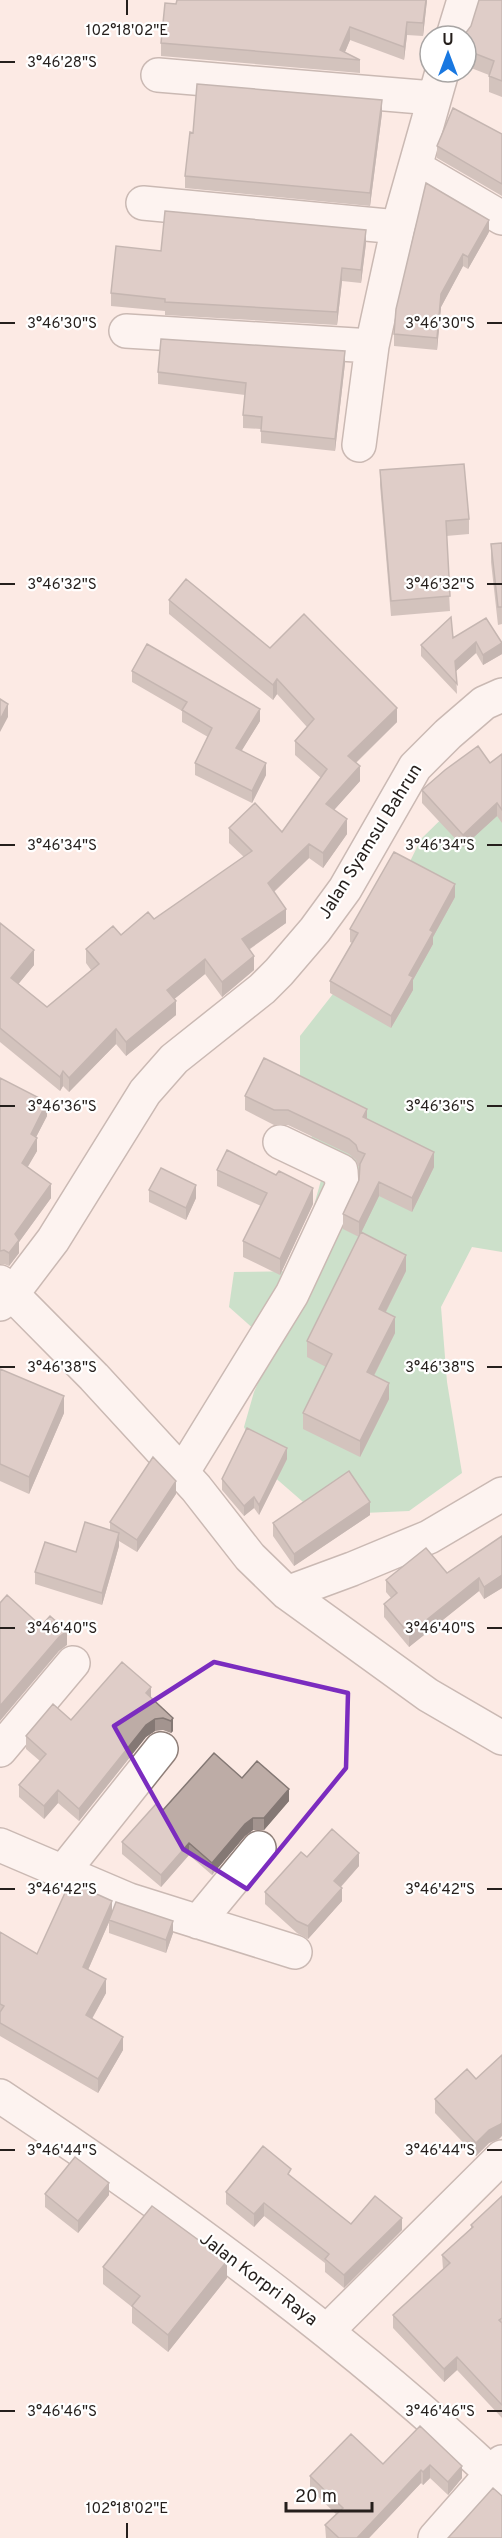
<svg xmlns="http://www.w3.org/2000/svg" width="502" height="2538" font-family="Overpass,sans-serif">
<rect width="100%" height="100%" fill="#fceae4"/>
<path fill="#92d5ab" d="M 502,768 L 502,1252 L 472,1247 L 441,1307 L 447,1382 L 462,1473 L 409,1511 L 318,1515 L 264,1468 L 244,1427 L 254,1392 L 274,1347 L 229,1307 L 234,1272 L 305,1271 L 313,1209 L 325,1166 L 300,1111 L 300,1036 L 340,985 L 396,890 L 421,839 L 467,794 Z"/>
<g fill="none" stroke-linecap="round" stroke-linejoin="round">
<g stroke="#8f7f79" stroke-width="36">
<path id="street" d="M 453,36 L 464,0
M 158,75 L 433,98
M 415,167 L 502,218
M 143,203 L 398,227
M 126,331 L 372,346
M 359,445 L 372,346 L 398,227 L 442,72
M 0,1282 L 94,1377 L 196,1488 L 250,1557 L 287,1593 L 428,1695 L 502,1738
M 0,1304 L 12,1294 L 53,1240 L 145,1092 L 174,1059 L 262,989 L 279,972 L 315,930 L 345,889 L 415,767 L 448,734 L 484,703 L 502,695
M 182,1473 L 292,1294 L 342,1187 L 341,1171 L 280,1142
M 287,1593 L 352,1569 L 429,1537 L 502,1494
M 0,1750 L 73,1663
M 0,1845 L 129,1900 L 295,1952
M 62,1873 L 161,1749
M 198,1922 L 259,1848
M 0,2096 C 175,2212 349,2339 502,2483
M 327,2331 L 502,2157
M 435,2538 L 502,2462"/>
</g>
<use href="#street" stroke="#fff" stroke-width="33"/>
</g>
<path fill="#a3948f" d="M 427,0 L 423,36 L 407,35 L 404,60 L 350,40 L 345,52 L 360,60 L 360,73 L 161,56 L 161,43 L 176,4 Z
M 502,0 L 502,97 L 489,92 L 489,75 L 466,66 L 465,34 L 471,26 Z
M 382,113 L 370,206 L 185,188 L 185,176 L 193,133 Z
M 502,134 L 502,196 L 437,158 L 437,146 Z
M 489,232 L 468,269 L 463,266 L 441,307 L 437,350 L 394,346 L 394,334 L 396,309 Z
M 366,243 L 361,283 L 342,281 L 337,325 L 165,315 L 165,311 L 111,306 L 111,293 L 161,251 Z
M 345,363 L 335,451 L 261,443 L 261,429 L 243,428 L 243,415 L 245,395 L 158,384 L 158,372 Z
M 380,470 L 469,519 L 469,534 L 446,536 L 450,611 L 391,616 L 380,485 Z
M 502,543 L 502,624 L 498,625 L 491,562 L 491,544 Z
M 169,600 L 270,648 L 397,722 L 356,763 L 360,781 L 334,810 L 347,834 L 323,868 L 309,858 L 274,892 L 286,923 L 250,949 L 254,970 L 222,997 L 205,974 L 174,999 L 176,1015 L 126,1056 L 116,1044 L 69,1092 L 63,1086 L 60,1091 L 0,1042 L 0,923 L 34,965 L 18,984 L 47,1007 L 91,970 L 86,963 L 86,949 L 121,935 L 154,919 L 244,857 L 229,843 L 229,828 L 282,832 L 321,778 L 295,755 L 295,741 L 307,727 L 277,694 L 273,700 L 169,614 Z
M 453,638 L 502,643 L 502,654 L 483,665 L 476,653 L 456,671 L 457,694 L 421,656 L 421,645 Z
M 132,671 L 260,721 L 241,751 L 266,775 L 252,803 L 195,775 L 195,763 L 208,737 L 182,722 L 182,711 L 132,682 Z
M 502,754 L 502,823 L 497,816 L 463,847 L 422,803 L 422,790 L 490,763 Z
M 455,897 L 433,937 L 433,944 L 413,980 L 413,990 L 391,1028 L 330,993 L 330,981 L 352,943 L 350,942 L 350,929 Z
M 0,1078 L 47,1116 L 36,1137 L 37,1151 L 27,1167 L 51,1198 L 19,1242 L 19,1253 L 9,1266 L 4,1264 L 0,1264 Z
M 245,1096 L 367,1119 L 434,1167 L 412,1212 L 379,1196 L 359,1237 L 343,1229 L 343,1214 L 359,1180 L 360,1167 L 358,1166 L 356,1160 L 349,1154 L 288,1125 L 274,1125 L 245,1110 Z
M 217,1170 L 276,1175 L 313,1204 L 280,1275 L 243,1257 L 243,1241 L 261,1206 L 217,1186 Z
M 149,1190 L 196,1198 L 186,1220 L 149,1202 Z
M 406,1271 L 386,1312 L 395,1333 L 374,1376 L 389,1399 L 360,1457 L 303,1429 L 303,1413 L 326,1367 L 307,1357 L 307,1341 Z
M 0,1369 L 64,1413 L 29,1494 L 0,1481 Z
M 287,1459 L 259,1515 L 254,1508 L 244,1516 L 222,1490 L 222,1479 Z
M 176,1494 L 137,1552 L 119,1541 L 119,1546 L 102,1605 L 35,1584 L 35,1572 L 76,1552 L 110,1530 L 110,1522 Z
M 370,1515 L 294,1566 L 273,1536 L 273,1523 Z
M 502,1536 L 502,1588 L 484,1599 L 479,1591 L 409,1647 L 384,1617 L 384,1604 L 391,1598 L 386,1592 L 386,1580 L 447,1573 Z
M 151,1698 L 173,1718 L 173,1731 L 171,1733 L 163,1730 L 155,1731 L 146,1737 L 79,1821 L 58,1803 L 44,1819 L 19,1797 L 19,1785 L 40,1761 L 26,1749 L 26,1736 L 71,1720 Z
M 242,1778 L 289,1801 L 264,1830 L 253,1830 L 245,1836 L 212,1875 L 189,1855 L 161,1887 L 122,1854 L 122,1842 L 163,1810 Z
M 307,1857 L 359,1866 L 341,1887 L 342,1901 L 308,1939 L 297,1933 L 265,1904 L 265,1892 Z
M 112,1911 L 173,1933 L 166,1953 L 109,1933 L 109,1922 L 88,1970 L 106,1993 L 92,2019 L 123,2050 L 98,2093 L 0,2036 L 0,1932 L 37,1954 Z
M 435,2099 L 499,2139 L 489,2143 L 476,2156 L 435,2113 Z
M 291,2177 L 351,2224 L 402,2230 L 344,2288 L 325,2272 L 325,2263 L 264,2216 L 254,2227 L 226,2204 L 226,2192 Z
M 45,2194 L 109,2195 L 78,2233 L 45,2207 Z
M 502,2196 L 502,2418 L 457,2370 L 444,2382 L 393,2328 L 393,2315 L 443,2269 L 442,2255 L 471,2228 L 471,2225 Z
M 103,2267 L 227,2278 L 168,2352 L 132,2323 L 132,2307 L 103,2284 Z
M 420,2426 L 462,2478 L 448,2495 L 430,2478 L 423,2485 L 421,2483 L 369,2538 L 326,2538 L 325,2525 L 336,2514 L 310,2489 L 310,2476 L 383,2464 Z"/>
<path fill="#847874" d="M 426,0 L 427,0 L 423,36 L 423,23 Z
M 407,22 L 407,35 L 404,60 L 404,47 Z
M 350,27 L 350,40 L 342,59 L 340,50 Z
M 382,100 L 382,113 L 370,206 L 370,193 Z
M 489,220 L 489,232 L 468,269 L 468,257 Z
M 366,230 L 366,243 L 361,283 L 361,270 Z
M 463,254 L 463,266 L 441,307 L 437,350 L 437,338 L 441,294 Z
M 342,268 L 342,281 L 337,325 L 337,312 Z
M 345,351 L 345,363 L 335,451 L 335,439 Z
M 476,642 L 476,653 L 455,672 L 455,661 Z
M 502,643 L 502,654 L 483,665 L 483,655 Z
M 277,679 L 277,694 L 273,700 L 273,685 Z
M 8,704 L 8,717 L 0,732 L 0,720 Z
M 397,708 L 397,722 L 348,770 L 348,756 Z
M 260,709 L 260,721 L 236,760 L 236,748 Z
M 266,763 L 266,775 L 252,803 L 252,791 Z
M 360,766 L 360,781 L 326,819 L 326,804 Z
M 497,803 L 497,816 L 463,847 L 463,835 Z
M 347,819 L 347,834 L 323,868 L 323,853 Z
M 309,844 L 309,858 L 268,897 L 268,883 Z
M 455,884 L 455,897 L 433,937 L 433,944 L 413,980 L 413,990 L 391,1028 L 391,1016 L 409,975 L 430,930 Z
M 286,909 L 286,923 L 242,954 L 242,939 Z
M 34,950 L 34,965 L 11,993 L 11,978 Z
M 254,956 L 254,970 L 222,997 L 222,982 Z
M 205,959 L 205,974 L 167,1005 L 167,990 Z
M 176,1001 L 176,1015 L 126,1056 L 126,1042 Z
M 116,1029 L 116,1044 L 69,1092 L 69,1078 Z
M 63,1071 L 63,1086 L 60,1091 L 60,1077 Z
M 47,1102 L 47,1116 L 32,1145 L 37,1138 L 37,1151 L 22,1177 L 22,1163 L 31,1134 Z
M 367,1109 L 367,1124 L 363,1117 Z
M 434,1152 L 434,1167 L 412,1212 L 412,1198 Z
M 379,1182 L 379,1196 L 359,1237 L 359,1222 Z
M 51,1184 L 51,1198 L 19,1242 L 19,1253 L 9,1266 L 9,1253 L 15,1234 Z
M 196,1185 L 196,1198 L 186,1220 L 186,1208 Z
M 313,1188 L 313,1204 L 280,1275 L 280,1259 Z
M 406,1255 L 406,1271 L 379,1325 L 379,1309 Z
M 395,1317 L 395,1333 L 367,1389 L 367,1372 Z
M 389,1383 L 389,1399 L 360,1457 L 360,1441 Z
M 64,1396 L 64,1413 L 29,1494 L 29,1477 Z
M 287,1448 L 287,1459 L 259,1515 L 259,1505 Z
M 176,1481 L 176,1494 L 137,1552 L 137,1540 Z
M 254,1497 L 254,1508 L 244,1516 L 244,1506 Z
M 370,1502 L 370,1515 L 294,1566 L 294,1554 Z
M 119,1533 L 119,1546 L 102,1605 L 102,1593 Z
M 502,1575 L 502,1588 L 484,1599 L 484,1587 Z
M 479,1578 L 479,1591 L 409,1647 L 409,1634 Z
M 67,1631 L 67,1645 L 59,1651 L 0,1721 L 0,1706 L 59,1637 Z
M 151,1687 L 151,1700 L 146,1693 Z
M 173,1718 L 173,1731 L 171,1733 L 171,1721 Z
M 155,1719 L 155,1731 L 146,1737 L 79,1821 L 79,1809 L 146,1725 Z
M 289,1789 L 289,1801 L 264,1830 L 264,1818 Z
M 58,1790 L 58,1803 L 44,1819 L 44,1806 Z
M 253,1818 L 253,1830 L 245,1836 L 212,1875 L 212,1863 L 245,1824 Z
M 189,1843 L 189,1855 L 161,1887 L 161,1875 Z
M 359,1853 L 359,1866 L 334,1894 L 334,1881 Z
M 342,1888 L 342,1901 L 308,1939 L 308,1926 Z
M 112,1901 L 112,1915 L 109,1920 L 109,1922 L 83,1981 L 83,1967 Z
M 173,1921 L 173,1933 L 166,1953 L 166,1940 Z
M 106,1979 L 106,1993 L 86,2029 L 86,2015 Z
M 123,2037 L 123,2050 L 98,2093 L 98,2079 Z
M 502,2123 L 502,2136 L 499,2139 L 489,2143 L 476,2156 L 476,2143 L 489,2130 Z
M 109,2183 L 109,2195 L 78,2233 L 78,2221 Z
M 264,2203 L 264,2216 L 254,2227 L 254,2214 Z
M 402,2218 L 402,2230 L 344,2288 L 344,2275 Z
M 227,2261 L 227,2278 L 168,2352 L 168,2335 Z
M 457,2357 L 457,2370 L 444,2382 L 444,2369 Z
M 430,2465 L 430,2478 L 423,2485 L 423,2472 Z
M 462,2466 L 462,2478 L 448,2495 L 448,2482 Z
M 421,2470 L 421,2483 L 369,2538 L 357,2538 Z"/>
<path fill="#bdaca6" stroke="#847874" stroke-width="1.5" d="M 177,0 L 426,0 L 423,23 L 407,22 L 404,47 L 350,27 L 340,50 L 360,60 L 161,43 L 165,3 L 176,4 Z
M 479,0 L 502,0 L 502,81 L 489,76 L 494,61 L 466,50 L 466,36 L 460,36 L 465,34 L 471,26 Z
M 197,84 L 382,100 L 370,193 L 185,176 L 190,132 L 193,133 Z
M 453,108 L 502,134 L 502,184 L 437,146 Z
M 426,183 L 489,220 L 468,257 L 463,254 L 441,294 L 437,338 L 394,334 L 396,309 Z
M 165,211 L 366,230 L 361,270 L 342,268 L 337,312 L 165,302 L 165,299 L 111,293 L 116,246 L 161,251 Z
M 161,339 L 345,351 L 335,439 L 261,431 L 262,417 L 243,415 L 246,383 L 158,372 Z
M 464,464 L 469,519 L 446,521 L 450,596 L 391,601 L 380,470 Z
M 502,543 L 502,607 L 498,607 L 491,544 Z
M 186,579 L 270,648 L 304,614 L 397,708 L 348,756 L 360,766 L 326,804 L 347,819 L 323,853 L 309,844 L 268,883 L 286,909 L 242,939 L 254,956 L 222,982 L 205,959 L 167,990 L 176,1001 L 126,1042 L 116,1029 L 69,1078 L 63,1071 L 60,1077 L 0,1028 L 0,923 L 34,950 L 11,978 L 47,1007 L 99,964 L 86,949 L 113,926 L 121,935 L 148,912 L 154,919 L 252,851 L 229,828 L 255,803 L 282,832 L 327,769 L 295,741 L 314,719 L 277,679 L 273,685 L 169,600 Z
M 451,617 L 453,638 L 486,618 L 502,643 L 483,655 L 476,642 L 455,661 L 457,684 L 421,645 Z
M 147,644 L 260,709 L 236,748 L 266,763 L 252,791 L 195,763 L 212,728 L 182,710 L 187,702 L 132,671 Z
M 0,699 L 8,704 L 0,720 Z
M 478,746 L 490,763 L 502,754 L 502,810 L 497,803 L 463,835 L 422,790 L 445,770 Z
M 394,852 L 455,884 L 430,930 L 433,932 L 409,975 L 413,977 L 391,1016 L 330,981 L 358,933 L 350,929 Z
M 264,1058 L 367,1109 L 363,1117 L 434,1152 L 412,1198 L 379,1182 L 359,1222 L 343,1214 L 359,1180 L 360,1164 L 365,1154 L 358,1151 L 356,1145 L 349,1139 L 288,1110 L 274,1110 L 245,1096 Z
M 0,1078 L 47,1102 L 31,1134 L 37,1138 L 22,1163 L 51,1184 L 15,1234 L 19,1240 L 9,1253 L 4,1250 L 0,1251 Z
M 227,1150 L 276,1175 L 279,1171 L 313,1188 L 280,1259 L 243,1241 L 267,1193 L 217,1170 Z
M 161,1168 L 196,1185 L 186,1208 L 149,1190 Z
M 361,1232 L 406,1255 L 379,1309 L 395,1317 L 367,1372 L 389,1383 L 360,1441 L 303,1413 L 332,1354 L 307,1341 Z
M 0,1369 L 64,1396 L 29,1477 L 0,1464 Z
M 247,1428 L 287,1448 L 259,1505 L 254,1497 L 244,1506 L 222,1479 Z
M 153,1457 L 176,1481 L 137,1540 L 110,1522 Z
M 349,1471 L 370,1502 L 294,1554 L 273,1523 Z
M 85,1522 L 119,1533 L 102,1593 L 35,1572 L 45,1542 L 76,1552 Z
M 502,1536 L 502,1575 L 484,1587 L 479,1578 L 409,1634 L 384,1604 L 397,1593 L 386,1580 L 426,1548 L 447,1573 Z
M 7,1595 L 41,1626 L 50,1616 L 67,1631 L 59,1637 L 0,1706 L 0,1603 Z
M 122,1662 L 151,1687 L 146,1693 L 173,1718 L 171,1721 L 163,1718 L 155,1719 L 146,1725 L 79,1809 L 58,1790 L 44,1806 L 19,1785 L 46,1754 L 26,1736 L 53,1704 L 71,1720 Z
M 214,1753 L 242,1778 L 257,1761 L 289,1789 L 264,1818 L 253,1818 L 245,1824 L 212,1863 L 189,1843 L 161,1875 L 122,1842 L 156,1804 L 163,1810 Z
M 332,1829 L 359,1853 L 334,1881 L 342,1888 L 308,1926 L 297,1921 L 265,1892 L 301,1852 L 307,1857 Z
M 70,1882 L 112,1901 L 83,1967 L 106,1979 L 86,2015 L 123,2037 L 98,2079 L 0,2023 L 0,2012 L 4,2006 L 0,2004 L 0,1932 L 37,1954 Z
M 116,1902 L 173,1921 L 166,1940 L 109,1920 Z
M 502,2055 L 502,2123 L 499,2125 L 489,2130 L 476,2143 L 435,2099 L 467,2069 L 476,2079 Z
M 263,2146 L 291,2169 L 288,2174 L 351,2224 L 375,2196 L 402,2218 L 344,2275 L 325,2259 L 329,2254 L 264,2203 L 254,2214 L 226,2192 Z
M 75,2157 L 109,2183 L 78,2221 L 45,2194 Z
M 502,2196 L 502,2318 L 499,2320 L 502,2323 L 502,2405 L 457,2357 L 444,2369 L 393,2315 L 450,2263 L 442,2255 L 473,2227 L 471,2225 Z
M 152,2206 L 227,2261 L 168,2335 L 132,2306 L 140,2296 L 103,2267 Z
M 420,2426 L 462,2466 L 448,2482 L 430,2465 L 423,2472 L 421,2470 L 357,2538 L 339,2538 L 325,2525 L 343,2508 L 310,2476 L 351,2434 L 383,2464 Z
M 493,2488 L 502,2496 L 502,2538 L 448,2538 Z"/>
<path d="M0 0H502V2538H0ZM 214,1662 L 348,1693 L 346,1768 L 247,1889 L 183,1849 L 114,1726 Z" fill="#fceae4" fill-opacity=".55" fill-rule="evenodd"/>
<path fill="none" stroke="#7b2cbf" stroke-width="4.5" stroke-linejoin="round" d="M 214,1662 L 348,1693 L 346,1768 L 247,1889 L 183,1849 L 114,1726 Z"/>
<path fill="none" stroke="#251f1c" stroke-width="2" d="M 127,0 L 127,15M 0,62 L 15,62M 0,323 L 15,323M 487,323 L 502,323M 0,584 L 15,584M 487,584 L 502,584M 0,845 L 15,845M 487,845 L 502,845M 0,1106 L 15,1106M 487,1106 L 502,1106M 0,1367 L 15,1367M 487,1367 L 502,1367M 0,1628 L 15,1628M 487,1628 L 502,1628M 0,1889 L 15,1889M 487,1889 L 502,1889M 0,2150 L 15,2150M 487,2150 L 502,2150M 0,2411 L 15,2411M 487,2411 L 502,2411M 127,2523 L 127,2538"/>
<g text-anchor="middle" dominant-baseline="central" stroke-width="4.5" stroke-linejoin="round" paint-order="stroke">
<g font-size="18" fill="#251f1c" stroke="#fff">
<text transform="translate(371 842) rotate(-58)">Jalan Syamsul Bahrun</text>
<text transform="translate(258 2280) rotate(37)">Jalan Korpri Raya</text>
</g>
</g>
<g font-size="15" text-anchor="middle" fill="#251f1c" stroke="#fff" stroke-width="4.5" stroke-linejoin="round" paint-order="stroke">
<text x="127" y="35">102°18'02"E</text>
<text x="62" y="67">3°46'28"S</text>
<text x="62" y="328">3°46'30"S</text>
<text x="440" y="328">3°46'30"S</text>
<text x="62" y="589">3°46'32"S</text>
<text x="440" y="589">3°46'32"S</text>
<text x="62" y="850">3°46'34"S</text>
<text x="440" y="850">3°46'34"S</text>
<text x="62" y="1111">3°46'36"S</text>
<text x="440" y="1111">3°46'36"S</text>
<text x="62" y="1372">3°46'38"S</text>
<text x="440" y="1372">3°46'38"S</text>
<text x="62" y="1633">3°46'40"S</text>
<text x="440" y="1633">3°46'40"S</text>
<text x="62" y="1894">3°46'42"S</text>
<text x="440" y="1894">3°46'42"S</text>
<text x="62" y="2155">3°46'44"S</text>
<text x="440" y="2155">3°46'44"S</text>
<text x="62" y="2416">3°46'46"S</text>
<text x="440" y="2416">3°46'46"S</text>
<text x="127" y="2513">102°18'02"E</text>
</g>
<g transform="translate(448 54)"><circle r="28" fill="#ffffff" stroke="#a8a5a4" stroke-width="1.5"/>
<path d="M0-4.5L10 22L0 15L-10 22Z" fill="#1978e1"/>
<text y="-9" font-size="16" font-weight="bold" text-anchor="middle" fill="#251f1c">U</text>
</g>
<path d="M286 2502v9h86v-9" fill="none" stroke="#251f1c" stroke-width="3"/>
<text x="295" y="2502" font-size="18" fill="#251f1c" stroke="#ffffff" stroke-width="4.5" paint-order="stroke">20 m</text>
</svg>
